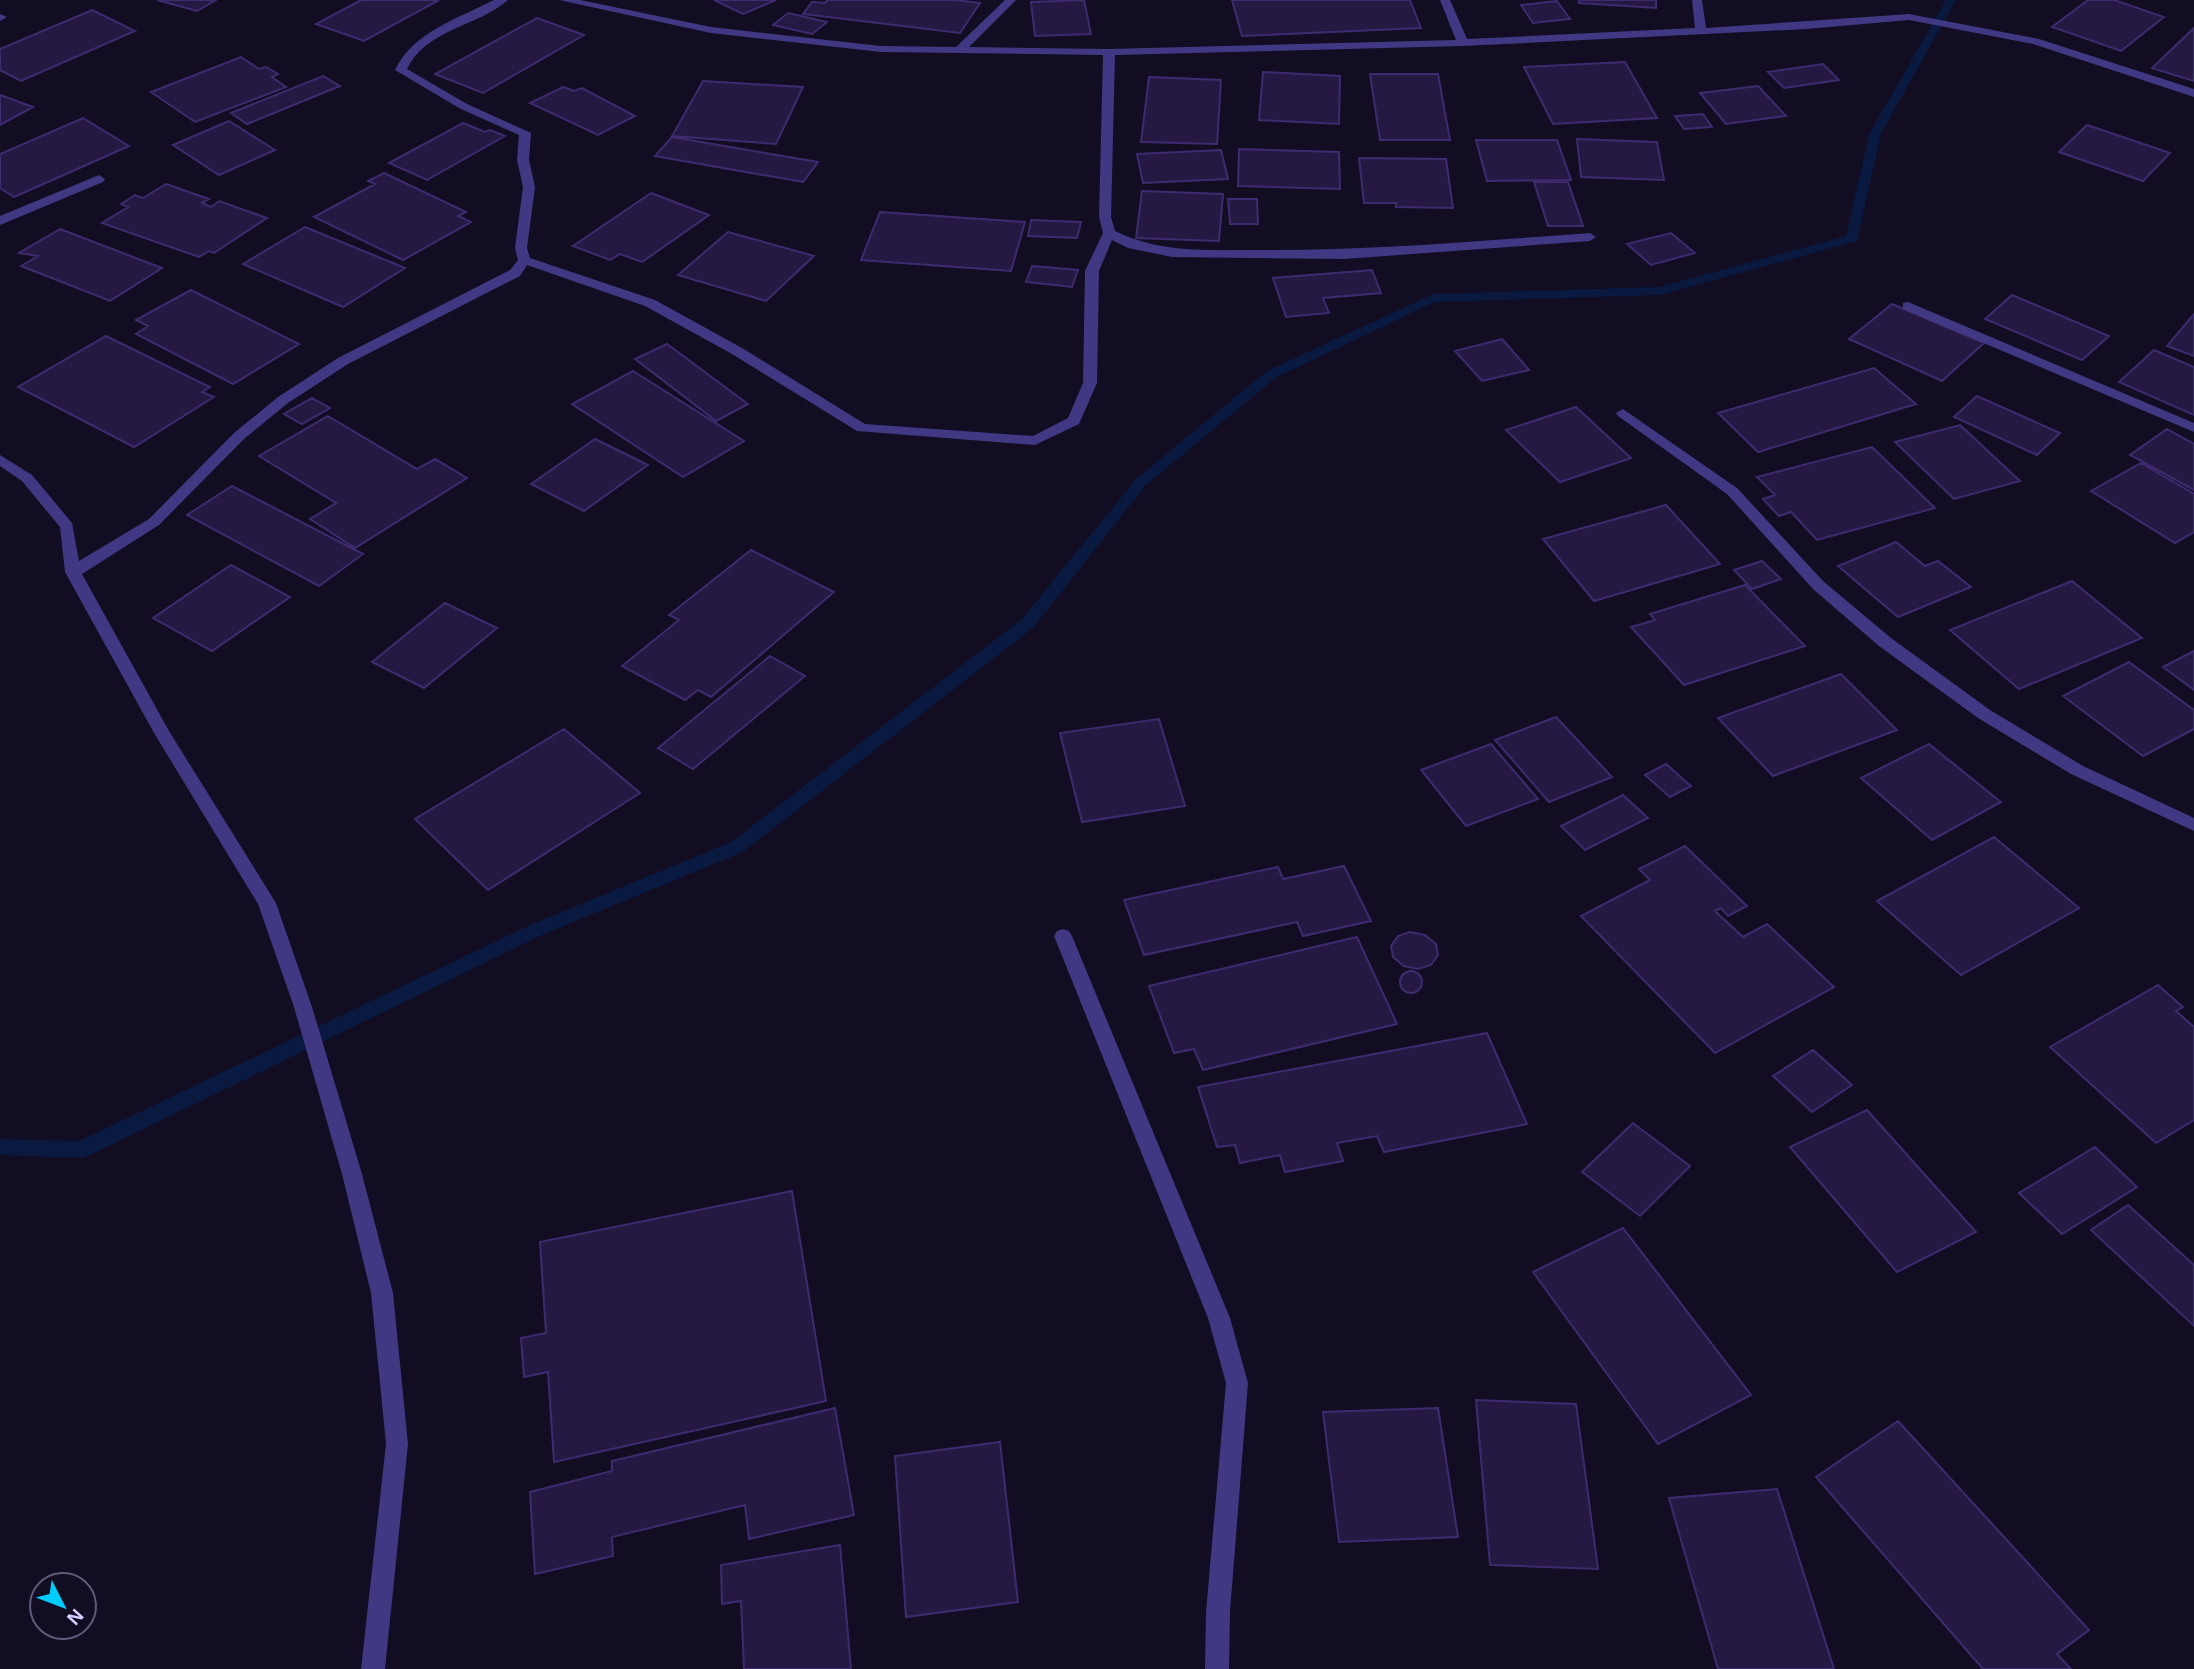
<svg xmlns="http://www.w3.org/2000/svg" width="2194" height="1669" font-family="Helvetica,sans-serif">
<rect width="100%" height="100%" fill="#120d22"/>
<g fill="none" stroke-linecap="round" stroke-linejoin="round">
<path fill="#09193f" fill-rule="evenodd" d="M 1946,0 L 1956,0 L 1881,134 L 1857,241 L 1660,295 L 1435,302 L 1277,377 L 1146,485 L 1033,628 L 743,852 L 542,935 L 88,1156 L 81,1158 L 0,1155 L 0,1139 L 79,1141 L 530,925 L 731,842 L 1021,620 L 1136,479 L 1267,371 L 1433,294 L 1659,287 L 1846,236 L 1869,134 Z"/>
</g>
<path fill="#251943" stroke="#3e2b6f" stroke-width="2" d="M 157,0 L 216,0 L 197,11 Z
M 361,0 L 439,0 L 364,41 L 316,24 Z
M 714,0 L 776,0 L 743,14 Z
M 827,0 L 955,0 L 980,3 L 960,33 L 803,14 L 812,2 L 825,3 Z
M 1084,0 L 1091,34 L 1035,36 L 1031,2 Z
M 1232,0 L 1410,0 L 1421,28 L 1242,36 Z
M 1579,0 L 1656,0 L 1656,8 L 1579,3 Z
M 2088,0 L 2114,0 L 2164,17 L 2121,51 L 2052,27 Z
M 1557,1 L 1570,19 L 1533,23 L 1521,5 Z
M 92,10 L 135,31 L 21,81 L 0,70 L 0,49 Z
M 788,13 L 827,22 L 812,34 L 773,25 Z
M 537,18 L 584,35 L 483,93 L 435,74 Z
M 2194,28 L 2194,81 L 2152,68 Z
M 241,57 L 259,69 L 266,67 L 278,74 L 272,77 L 286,87 L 195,122 L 151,92 Z
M 1625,62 L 1657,118 L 1553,124 L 1524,67 Z
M 1823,64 L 1839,80 L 1784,88 L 1768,72 Z
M 1263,72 L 1340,76 L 1339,124 L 1259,120 Z
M 1370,74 L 1438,74 L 1450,140 L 1380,140 Z
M 323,76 L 340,86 L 247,124 L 231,113 Z
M 1149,77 L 1221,80 L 1217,144 L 1141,142 Z
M 703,81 L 803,87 L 776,144 L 672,136 Z
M 1758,86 L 1786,116 L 1726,124 L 1700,93 Z
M 563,87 L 574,91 L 582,88 L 635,116 L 598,135 L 530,103 Z
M 0,95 L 33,107 L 0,125 Z
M 1703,114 L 1712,127 L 1684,129 L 1675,116 Z
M 83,118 L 129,146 L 14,197 L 0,188 L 0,154 Z
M 229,121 L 275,150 L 219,175 L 173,145 Z
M 463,123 L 485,132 L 490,130 L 505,136 L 427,180 L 389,163 Z
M 2087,125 L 2170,153 L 2143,181 L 2059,152 Z
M 672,137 L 818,162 L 803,182 L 655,156 Z
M 1577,139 L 1657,142 L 1664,180 L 1581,177 Z
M 1476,140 L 1557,140 L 1571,180 L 1487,181 Z
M 1239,149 L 1339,152 L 1340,189 L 1238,186 Z
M 1221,150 L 1228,179 L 1143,183 L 1137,154 Z
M 1359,158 L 1446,159 L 1453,208 L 1396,207 L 1396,203 L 1364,203 Z
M 384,173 L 466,212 L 458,216 L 471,222 L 403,260 L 314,217 L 375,184 L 368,181 Z
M 1534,182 L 1568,182 L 1583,226 L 1548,226 Z
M 166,184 L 209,199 L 202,203 L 211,207 L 219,201 L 267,218 L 214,253 L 209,251 L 199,257 L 102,223 L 128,207 L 121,204 L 135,195 L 143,198 Z
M 1142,191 L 1223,194 L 1219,241 L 1136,238 Z
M 651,193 L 709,215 L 642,262 L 620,254 L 610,260 L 573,246 Z
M 1228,199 L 1257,199 L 1258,224 L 1230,224 Z
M 880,212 L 1025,222 L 1011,271 L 861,260 Z
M 1031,220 L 1081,222 L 1077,238 L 1028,236 Z
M 305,227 L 405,268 L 343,307 L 243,264 Z
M 60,229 L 162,268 L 110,301 L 21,266 L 38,256 L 19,253 Z
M 728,232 L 814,256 L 766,301 L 678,275 Z
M 1671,233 L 1695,253 L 1651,265 L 1627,244 Z
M 1032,266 L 1078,270 L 1072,287 L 1026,282 Z
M 1372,270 L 1381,293 L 1323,298 L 1329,313 L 1286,317 L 1273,278 Z
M 191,290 L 299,344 L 233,384 L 136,334 L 148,326 L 136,320 Z
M 2012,295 L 2109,336 L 2082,360 L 1985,319 Z
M 1892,304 L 1984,343 L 1942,381 L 1849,339 Z
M 2194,314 L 2194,356 L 2167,346 Z
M 106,336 L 210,387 L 202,392 L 214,397 L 134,447 L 18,387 Z
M 1502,339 L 1529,370 L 1482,381 L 1455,351 Z
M 667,344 L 748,404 L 716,421 L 635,359 Z
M 2154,350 L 2194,367 L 2194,415 L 2119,382 Z
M 1874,368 L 1916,404 L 1758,452 L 1718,413 Z
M 633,371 L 744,441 L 683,477 L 572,404 Z
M 1977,396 L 2060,433 L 2037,455 L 1954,417 Z
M 312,398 L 330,408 L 302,424 L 284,414 Z
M 1576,407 L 1631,458 L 1560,482 L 1506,430 Z
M 328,416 L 417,469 L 435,459 L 467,478 L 355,548 L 310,519 L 336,503 L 259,456 Z
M 1960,425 L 2020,481 L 1954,499 L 1895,442 Z
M 2167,429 L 2194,444 L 2194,490 L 2130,455 Z
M 595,439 L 648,465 L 584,511 L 531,484 Z
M 1872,447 L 1935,508 L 1817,540 L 1791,512 L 1779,516 L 1763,499 L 1775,495 L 1757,477 Z
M 2141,463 L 2194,494 L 2194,532 L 2175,543 L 2091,491 Z
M 232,486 L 363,554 L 319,586 L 187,515 Z
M 1666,505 L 1720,564 L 1594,601 L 1543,539 Z
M 1896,542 L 1925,566 L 1938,561 L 1971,587 L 1898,617 L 1838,566 Z
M 751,550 L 834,592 L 711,697 L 698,690 L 685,700 L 622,666 L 679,620 L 669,615 Z
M 1762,561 L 1781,579 L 1752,589 L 1734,570 Z
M 231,565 L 290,597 L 212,651 L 153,618 Z
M 2072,581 L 2142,638 L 2019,689 L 1950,630 Z
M 1745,585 L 1805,646 L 1684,685 L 1631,627 L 1655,620 L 1650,614 Z
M 445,603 L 497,628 L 424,688 L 372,662 Z
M 2194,651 L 2194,690 L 2163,667 Z
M 770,656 L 805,676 L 693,769 L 658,748 Z
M 2129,662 L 2194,710 L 2194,729 L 2143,756 L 2063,696 Z
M 1841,674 L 1897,730 L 1773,776 L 1718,718 Z
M 1556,717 L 1612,777 L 1549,802 L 1495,740 Z
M 1159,719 L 1185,806 L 1082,822 L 1060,733 Z
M 564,729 L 640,793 L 488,890 L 415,819 Z
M 1491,744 L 1538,799 L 1466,826 L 1421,770 Z
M 1929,744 L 2001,802 L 1932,840 L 1861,778 Z
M 1666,764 L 1691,786 L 1670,797 L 1645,775 Z
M 1623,795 L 1648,818 L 1585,850 L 1561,826 Z
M 1994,837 L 2079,908 L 1961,975 L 1877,901 Z
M 1685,846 L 1747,906 L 1728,916 L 1721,908 L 1715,911 L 1743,937 L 1767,924 L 1834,987 L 1715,1053 L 1581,916 L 1650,880 L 1639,869 Z
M 1344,866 L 1371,921 L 1303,936 L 1297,922 L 1144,955 L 1124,900 L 1278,867 L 1283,879 Z
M 1410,932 L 1425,935 L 1436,944 L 1438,955 L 1431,965 L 1418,969 L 1404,966 L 1393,957 L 1391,946 L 1398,936 Z
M 1357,937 L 1397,1024 L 1203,1070 L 1194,1049 L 1174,1053 L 1149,986 Z
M1400 982a11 11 0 1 1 22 0a11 11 0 1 1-22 0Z
M 2158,985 L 2183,1007 L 2176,1011 L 2194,1027 L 2194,1120 L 2156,1143 L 2050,1047 Z
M 1487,1033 L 1527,1124 L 1384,1152 L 1377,1136 L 1337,1143 L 1343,1161 L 1285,1172 L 1280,1155 L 1240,1163 L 1235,1145 L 1217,1147 L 1198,1087 Z
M 1813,1050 L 1852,1085 L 1812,1112 L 1773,1076 Z
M 1867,1110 L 1976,1232 L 1897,1272 L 1790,1147 Z
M 1633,1123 L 1690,1166 L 1640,1216 L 1582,1172 Z
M 2095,1147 L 2137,1187 L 2062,1234 L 2019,1193 Z
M 792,1191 L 826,1401 L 554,1462 L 548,1372 L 524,1377 L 521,1338 L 546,1333 L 540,1242 Z
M 2128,1205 L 2194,1265 L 2194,1326 L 2091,1230 Z
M 1623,1228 L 1751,1395 L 1658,1444 L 1533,1272 Z
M 1476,1400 L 1576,1404 L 1598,1569 L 1490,1565 Z
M 835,1408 L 854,1515 L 749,1539 L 745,1505 L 612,1537 L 613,1556 L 535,1574 L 530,1492 L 612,1471 L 612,1461 Z
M 1438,1408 L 1458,1537 L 1339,1542 L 1323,1412 Z
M 1898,1421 L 2089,1630 L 2057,1654 L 2071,1669 L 1983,1669 L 1816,1477 Z
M 1000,1442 L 1018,1602 L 906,1617 L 895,1456 Z
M 1777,1489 L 1834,1669 L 1718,1669 L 1669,1498 Z
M 840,1545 L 851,1669 L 744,1669 L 741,1601 L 722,1604 L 721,1565 Z"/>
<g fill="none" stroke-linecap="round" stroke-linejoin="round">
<path fill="#403882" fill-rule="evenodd" d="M 494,0 L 508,0 C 479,26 426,29 407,69 L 467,104 L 531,133 L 529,160 L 535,187 L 527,248 L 530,258 L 655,300 L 742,348 L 865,424 L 1033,436 L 1068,418 L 1083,383 L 1085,271 L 1103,233 L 1099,217 L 1103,55 L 881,52 L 711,33 L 559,0 L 580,0 L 711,27 L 881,46 L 956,47 L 1005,0 L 1016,0 L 969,47 L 1109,49 L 1456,40 L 1440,0 L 1450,0 L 1467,39 L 1695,28 L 1692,0 L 1702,0 L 1706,28 L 1909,14 L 2039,39 L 2194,89 L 2194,97 L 2033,44 L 1909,20 L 1806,29 L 1463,46 L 1115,55 L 1111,217 L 1115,231 C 1159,253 1207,250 1255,250 C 1367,251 1478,241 1590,233 L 1596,237 L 1590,241 L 1344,259 L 1172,257 L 1128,248 L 1112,240 L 1099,271 L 1097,383 L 1079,424 L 1035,445 L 857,431 L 732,354 L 645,306 L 527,265 L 520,276 L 348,364 L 288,403 L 244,439 L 159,525 L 82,574 L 169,731 L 276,903 L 312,1007 L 362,1174 L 393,1293 L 408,1444 L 385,1669 L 361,1669 L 386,1444 L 371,1293 L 342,1174 L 294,1007 L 258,904 L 154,733 L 65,572 L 60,527 L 22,481 L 0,466 L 0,455 L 32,475 L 72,523 L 79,561 L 149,519 L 234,433 L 278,397 L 338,358 L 510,270 L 518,260 L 515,248 L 523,187 L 517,160 L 519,135 L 459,108 L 395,70 C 413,32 459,18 494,0 Z
M 0,14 L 7,17 L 0,21 Z
M 99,175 L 105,179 L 103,182 L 0,225 L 0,216 Z
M 1908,302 L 2194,423 L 2194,432 L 1903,309 L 1903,303 Z
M 1623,409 L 1737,488 L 1823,581 L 1891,638 L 1990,710 L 2083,766 L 2194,818 L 2194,831 L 2071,774 L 1978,718 L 1879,646 L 1813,589 L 1727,494 L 1618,416 L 1616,413 Z
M 1063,929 L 1069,931 L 1072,936 L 1230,1318 L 1248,1383 L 1230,1612 L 1229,1669 L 1205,1669 L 1206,1612 L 1226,1383 L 1208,1318 L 1054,936 L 1057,931 Z"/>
</g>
<g transform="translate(63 1606) rotate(132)"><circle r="33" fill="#120d22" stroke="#615a7a" stroke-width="2"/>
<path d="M0-5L12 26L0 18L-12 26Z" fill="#00cdf9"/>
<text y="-10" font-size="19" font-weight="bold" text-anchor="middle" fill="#d8ceff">N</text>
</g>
</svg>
